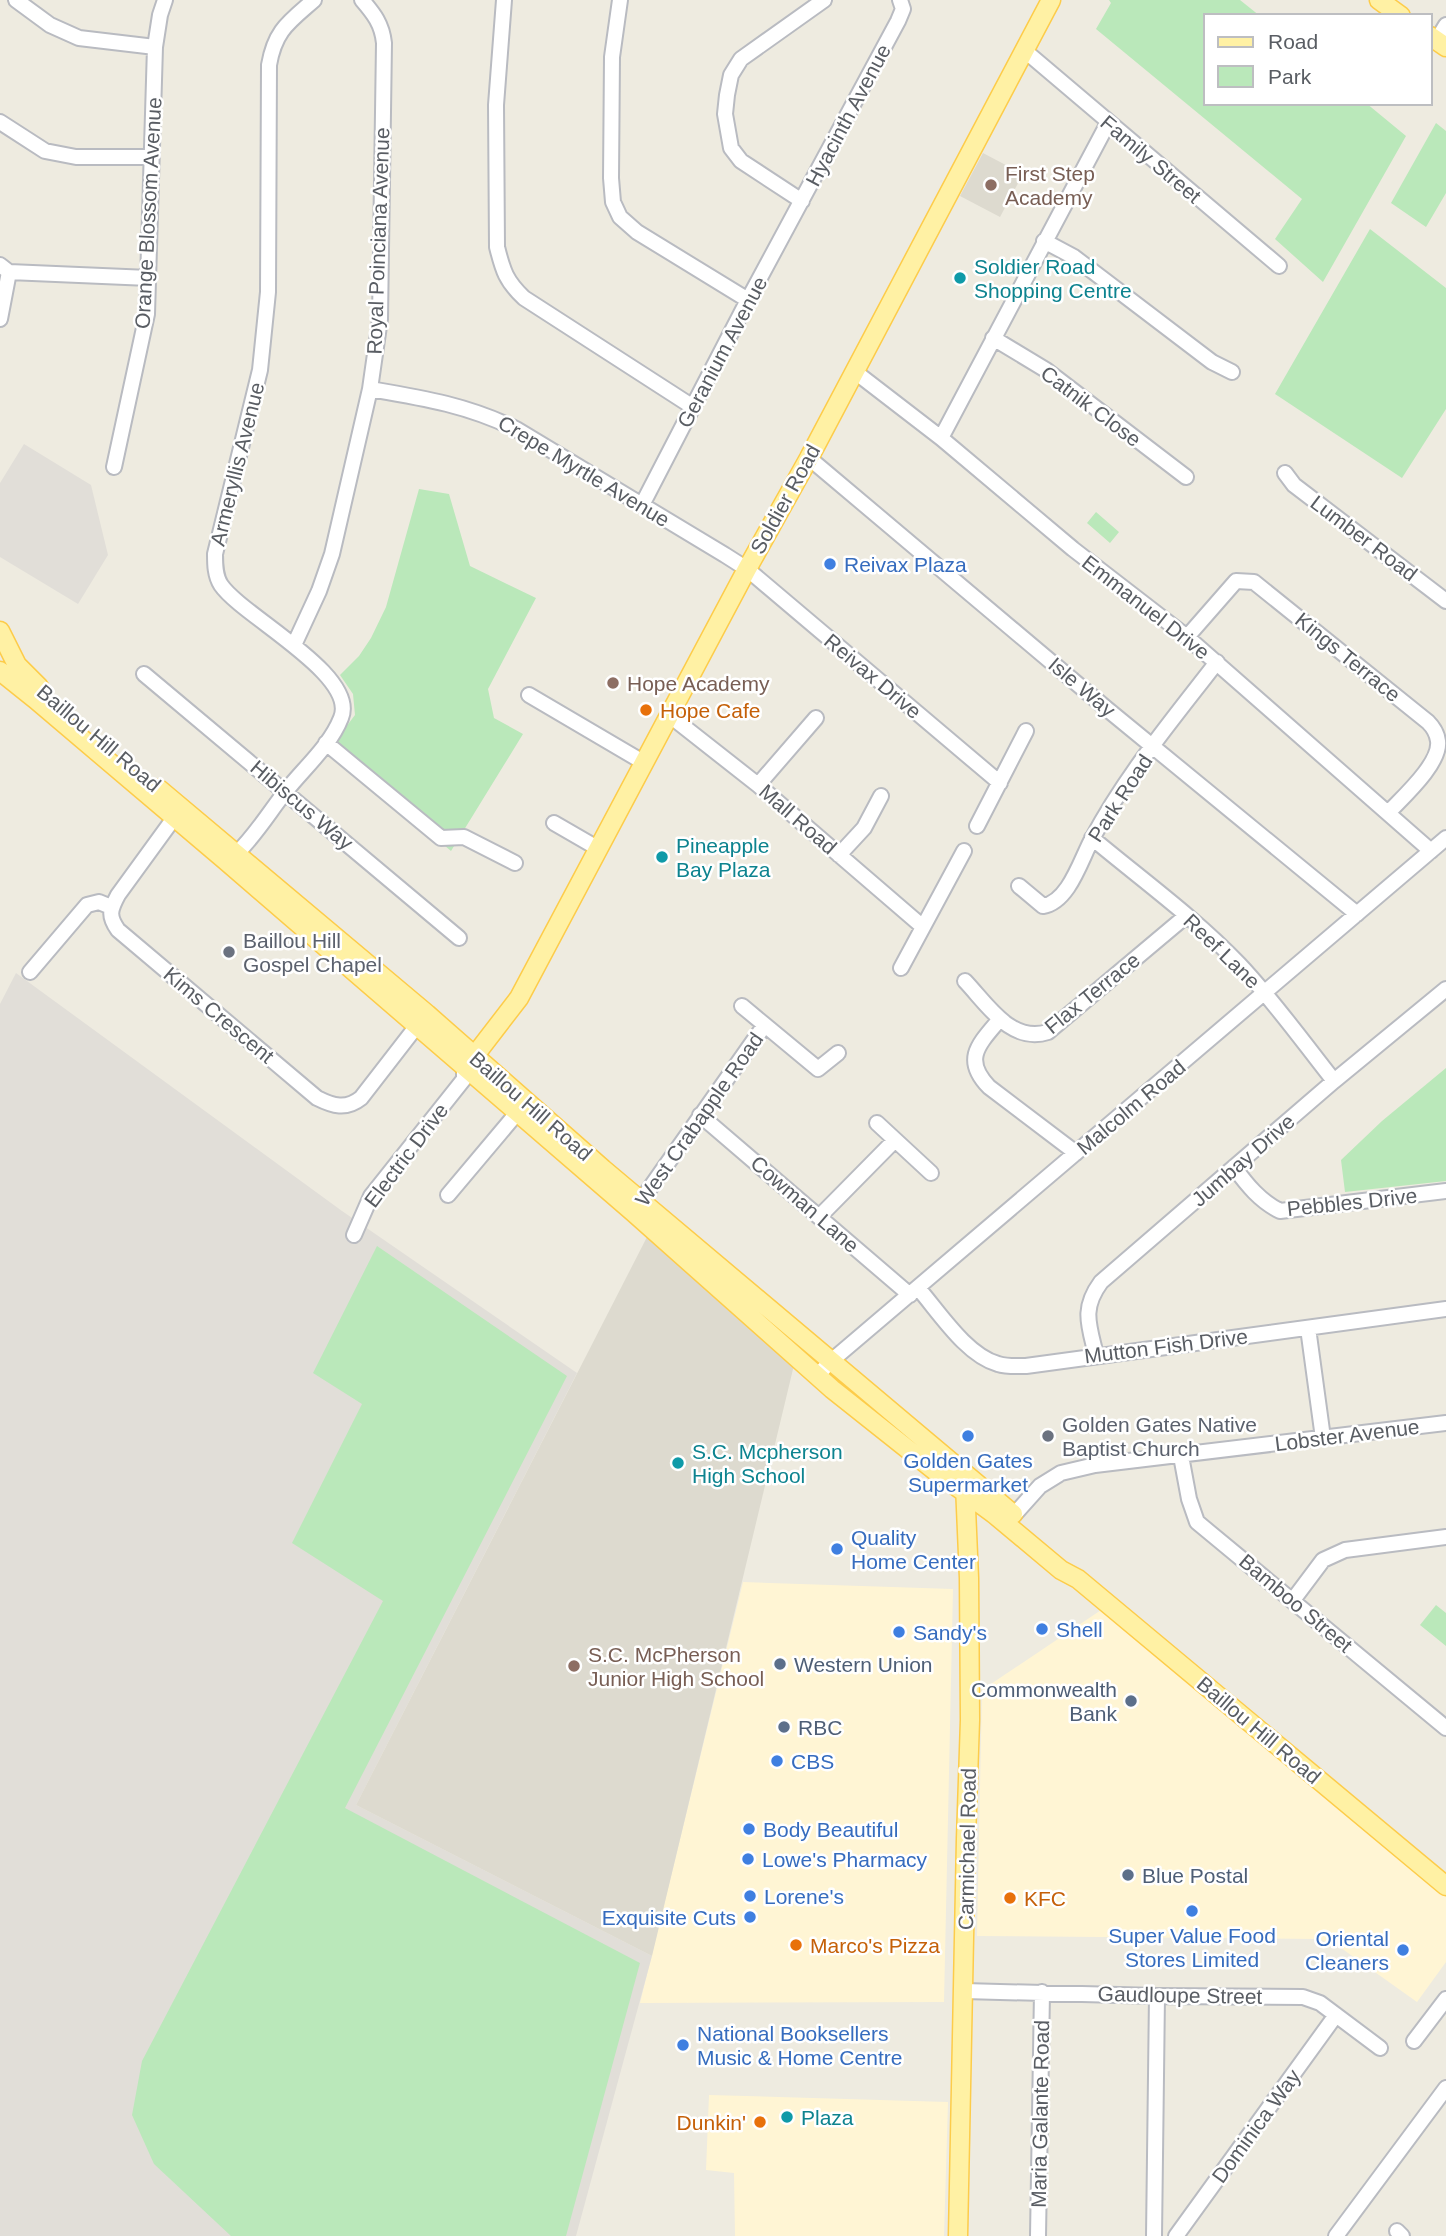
<svg xmlns="http://www.w3.org/2000/svg" width="1446" height="2236" font-family="Arial,sans-serif">
<rect width="100%" height="100%" fill="#eeebe0"/>
<path fill="#fff5d4" d="M 743,1582 L 953,1589 L 944,2002 L 640,2003 Z
M 1107,1606 L 1446,1890 L 1446,1962 L 1417,2002 L 1334,1943 L 1317,1939 L 977,1936 L 982,1690 Z
M 709,2095 L 948,2102 L 944,2236 L 735,2236 L 734,2173 L 706,2170 Z"/>
<path fill="#e1ded8" d="M 24,444 L 91,485 L 108,555 L 78,604 L 0,557 L 0,483 Z
M 16,973 L 342,1211 L 577,1373 L 356,1805 L 652,1956 L 576,2236 L 0,2236 L 0,1004 Z"/>
<path fill="#dddacf" d="M 983,153 L 1023,174 L 1000,217 L 960,196 Z
M 647,1237 L 794,1365 L 652,1956 L 356,1805 Z"/>
<path fill="#bae8ba" d="M 1109,0 L 1240,0 L 1260,16 L 1206,16 L 1206,103 L 1366,103 L 1406,136 L 1323,282 L 1275,239 L 1302,199 L 1096,29 L 1111,3 Z
M 1436,123 L 1446,131 L 1446,193 L 1426,227 L 1391,203 Z
M 1370,229 L 1446,288 L 1446,409 L 1402,478 L 1275,394 Z
M 419,489 L 449,494 L 470,566 L 536,598 L 488,689 L 494,718 L 523,734 L 451,851 L 330,748 L 355,715 L 353,694 L 340,675 L 359,656 L 371,638 L 386,607 Z
M 1096,512 L 1119,532 L 1110,543 L 1087,523 Z
M 1446,1068 L 1446,1181 L 1345,1192 L 1341,1160 L 1382,1121 Z
M 377,1246 L 567,1376 L 345,1808 L 640,1963 L 566,2236 L 231,2236 L 154,2164 L 132,2115 L 142,2061 L 383,1601 L 292,1543 L 362,1404 L 313,1373 Z
M 1436,1605 L 1446,1613 L 1446,1646 L 1420,1625 Z"/>
<g fill="none" stroke-linecap="round" stroke-linejoin="round">
<g stroke="#b9bbc1" stroke-width="18">
<path id="minor" d="M 16,0 L 50,25 L 79,38 L 155,47
M 504,0 L 496,105 L 497,247 C 503,271 506,281 524,298 L 693,407
M 620,0 L 612,57 L 611,178 L 613,202 L 620,217 L 637,232 L 748,300
M 1437,40 L 1446,25
M 1024,50 L 1279,266
M 0,122 L 45,151 L 76,157 L 152,157
M 802,201 L 741,161 L 731,148 L 725,114 L 727,95 L 731,75 L 741,59 L 824,0
M 1044,241 L 1074,257 L 1212,362 L 1232,372
M 0,265 L 9,272 L 149,278
M 0,319 L 9,272
M 993,338 L 1046,370 L 1186,477
M 854,371 L 941,438 L 1073,549 L 1187,637 L 1431,851
M 370,389 C 423,398 467,405 516,429 L 725,555 L 747,569 L 1000,783
M 941,438 L 1108,123
M 809,458 L 1107,709 L 1357,914
M 114,467 L 147,314 L 155,47 L 160,15 L 165,0
M 1285,473 L 1294,485 L 1446,601
M 642,505 L 748,300 L 898,21 L 903,9 L 900,0
M 1187,637 L 1236,581 L 1254,582 L 1428,722 C 1433,727 1437,733 1438,741 C 1441,763 1403,797 1389,812
M 294,645 L 319,591 L 332,554 L 370,389 L 380,319 L 384,43 C 382,24 374,14 362,0
M 144,674 L 459,938
M 529,695 L 643,762
M 669,715 L 758,785 L 923,927
M 326,743 L 441,838 L 464,837 L 515,863
M 758,785 L 816,718
M 174,818 L 118,895 C 110,910 108,916 118,930 L 317,1098 C 333,1106 346,1110 361,1098 L 416,1027
M 554,823 L 599,849
M 977,826 L 1026,731
M 1092,838 C 1141,879 1195,918 1239,964 C 1274,1001 1303,1042 1334,1081
M 236,854 C 256,835 270,811 286,791 C 304,768 330,746 341,718 C 359,675 242,616 221,585 C 215,576 215,564 215,554 L 260,370 L 268,292 L 269,65 C 275,30 289,22 314,0
M 839,855 L 864,828 L 881,796
M 1019,886 L 1043,906 C 1069,902 1081,859 1092,839 C 1126,775 1173,719 1217,662
M 901,968 L 964,851
M 30,972 L 87,905 L 99,902 L 111,907
M 965,981 C 987,1004 1011,1044 1048,1032 L 1186,916
M 742,1006 L 818,1069 L 838,1053
M 1000,1019 C 979,1044 962,1059 989,1087 L 1076,1153
M 700,1115 L 910,1295
M 877,1123 L 931,1173
M 1234,1167 C 1247,1185 1260,1201 1280,1211 L 1446,1191
M 448,1195 L 517,1113
M 636,1208 L 764,1026
M 820,1216 L 895,1140
M 354,1235 L 371,1196 L 464,1079 L 464,1069
M 918,1288 C 939,1312 966,1355 998,1364 C 1007,1367 1017,1366 1026,1366 L 1446,1309
M 1308,1328 L 1323,1438
M 1096,1355 C 1089,1325 1081,1309 1101,1282 L 1334,1081 L 1446,989
M 817,1376 L 830,1362 L 1446,838
M 1181,1456 L 1189,1499 L 1197,1522 L 1446,1728
M 1014,1515 L 1040,1486 L 1061,1473 L 1095,1465 L 1446,1423
M 1293,1600 L 1323,1560 L 1345,1550 L 1446,1537
M 964,1991 L 1157,1996 L 1303,1997 L 1320,2003 L 1380,2048
M 1414,2041 L 1446,1999
M 1397,2231 L 1402,2236
M 1038,2236 L 1042,1992
M 1154,2236 L 1157,1996
M 1176,2236 L 1336,2015
M 1336,2236 L 1446,2088"/>
</g>
<g stroke="#fdcc4a" stroke-width="21">
<path id="major" d="M 1379,0 L 1401,16
M 1430,36 L 1446,47
M 0,631 L 17,665 L 39,687
M 0,671 L 35,699 L 226,861 L 633,1212 L 832,1389 L 934,1470 L 994,1514 L 1061,1570 L 1078,1579 L 1446,1886
M 159,789 L 427,1014 L 603,1169 L 1013,1514
M 469,1063 L 519,998 L 747,569 L 809,458 L 1051,0
M 958,2236 L 966,1839 L 970,1720 L 969,1578 L 965,1485"/>
</g>
<use href="#minor" stroke="#fff" stroke-width="14"/>
<use href="#major" stroke="#fff1a4" stroke-width="18"/>
</g>
<g fill="#8d6e63" stroke="#fff" stroke-width="2.5">
<circle cx="991" cy="185" r="7"/>
<circle cx="613" cy="683" r="7"/>
<circle cx="574" cy="1666" r="7"/>
</g>
<g fill="#0f9aa8" stroke="#fff" stroke-width="2.5">
<circle cx="960" cy="278" r="7"/>
<circle cx="662" cy="857" r="7"/>
<circle cx="678" cy="1463" r="7"/>
<circle cx="787" cy="2117" r="7"/>
</g>
<g fill="#3f7fe0" stroke="#fff" stroke-width="2.5">
<circle cx="830" cy="564" r="7"/>
<circle cx="968" cy="1436" r="7"/>
<circle cx="837" cy="1549" r="7"/>
<circle cx="1042" cy="1629" r="7"/>
<circle cx="899" cy="1632" r="7"/>
<circle cx="777" cy="1761" r="7"/>
<circle cx="749" cy="1829" r="7"/>
<circle cx="748" cy="1859" r="7"/>
<circle cx="750" cy="1896" r="7"/>
<circle cx="1192" cy="1911" r="7"/>
<circle cx="750" cy="1917" r="7"/>
<circle cx="1403" cy="1950" r="7"/>
<circle cx="683" cy="2045" r="7"/>
</g>
<g fill="#e8710a" stroke="#fff" stroke-width="2.5">
<circle cx="646" cy="710" r="7"/>
<circle cx="1010" cy="1898" r="7"/>
<circle cx="796" cy="1945" r="7"/>
<circle cx="760" cy="2122" r="7"/>
</g>
<g fill="#6b7280" stroke="#fff" stroke-width="2.5">
<circle cx="229" cy="952" r="7"/>
<circle cx="1048" cy="1436" r="7"/>
</g>
<g fill="#5c6f8a" stroke="#fff" stroke-width="2.5">
<circle cx="780" cy="1664" r="7"/>
<circle cx="1131" cy="1701" r="7"/>
<circle cx="784" cy="1727" r="7"/>
<circle cx="1128" cy="1875" r="7"/>
</g>
<g text-anchor="middle" dominant-baseline="central" stroke-width="5" stroke-linejoin="round" paint-order="stroke">
<g font-size="21" fill="#595d63" stroke="#fff">
<text transform="translate(848 115) rotate(-62)">Hyacinth Avenue</text>
<text transform="translate(1151 159) rotate(40)">Family Street</text>
<text transform="translate(148 213) rotate(-87)">Orange Blossom Avenue</text>
<text transform="translate(378 241) rotate(-88)">Royal Poinciana Avenue</text>
<text transform="translate(722 352) rotate(-62)">Geranium Avenue</text>
<text transform="translate(1091 406) rotate(37)">Catnik Close</text>
<text transform="translate(237 464) rotate(-76)">Armeryllis Avenue</text>
<text transform="translate(584 471) rotate(31)">Crepe Myrtle Avenue</text>
<text transform="translate(785 499) rotate(-61)">Soldier Road</text>
<text transform="translate(1364 538) rotate(37)">Lumber Road</text>
<text transform="translate(1146 607) rotate(38)">Emmanuel Drive</text>
<text transform="translate(1348 657) rotate(39)">Kings Terrace</text>
<text transform="translate(873 676) rotate(40)">Reivax Drive</text>
<text transform="translate(1082 687) rotate(40)">Isle Way</text>
<text transform="translate(99 738) rotate(40)">Baillou Hill Road</text>
<text transform="translate(1120 798) rotate(-57)">Park Road</text>
<text transform="translate(302 805) rotate(40)">Hibiscus Way</text>
<text transform="translate(798 819) rotate(41)">Mall Road</text>
<text transform="translate(1222 951) rotate(44)">Reef Lane</text>
<text transform="translate(1092 993) rotate(-39)">Flax Terrace</text>
<text transform="translate(219 1015) rotate(40)">Kims Crescent</text>
<text transform="translate(531 1106) rotate(41)">Baillou Hill Road</text>
<text transform="translate(1131 1107) rotate(-40)">Malcolm Road</text>
<text transform="translate(699 1119) rotate(-55)">West Crabapple Road</text>
<text transform="translate(406 1155) rotate(-53)">Electric Drive</text>
<text transform="translate(1243 1160) rotate(-41)">Jumbay Drive</text>
<text transform="translate(1352 1202) rotate(-6)">Pebbles Drive</text>
<text transform="translate(805 1204) rotate(41)">Cowman Lane</text>
<text transform="translate(1166 1346) rotate(-7)">Mutton Fish Drive</text>
<text transform="translate(1347 1435) rotate(-7)">Lobster Avenue</text>
<text transform="translate(1296 1603) rotate(40)">Bamboo Street</text>
<text transform="translate(1259 1730) rotate(40)">Baillou Hill Road</text>
<text transform="translate(967 1849) rotate(-89)">Carmichael Road</text>
<text transform="translate(1180 1995) rotate(1)">Gaudloupe Street</text>
<text transform="translate(1040 2114) rotate(-89)">Maria Galante Road</text>
<text transform="translate(1256 2126) rotate(-54)">Dominica Way</text>
</g>
<g font-size="21" fill="#785e54" stroke="#fff" text-anchor="start">
<text x="1005" y="173">First Step<tspan x="1005" dy="24">Academy</tspan></text>
<text x="627" y="683">Hope Academy</text>
<text x="588" y="1654">S.C. McPherson<tspan x="588" dy="24">Junior High School</tspan></text>
</g>
<g font-size="21" fill="#0d838f" stroke="#fff" text-anchor="start">
<text x="974" y="266">Soldier Road<tspan x="974" dy="24">Shopping Centre</tspan></text>
<text x="676" y="845">Pineapple<tspan x="676" dy="24">Bay Plaza</tspan></text>
<text x="692" y="1451">S.C. Mcpherson<tspan x="692" dy="24">High School</tspan></text>
<text x="801" y="2117">Plaza</text>
</g>
<g font-size="21" fill="#366cbe" stroke="#fff" text-anchor="start">
<text x="844" y="564">Reivax Plaza</text>
<text x="968" y="1460" text-anchor="middle">Golden Gates<tspan x="968" dy="24">Supermarket</tspan></text>
<text x="851" y="1537">Quality<tspan x="851" dy="24">Home Center</tspan></text>
<text x="1056" y="1629">Shell</text>
<text x="913" y="1632">Sandy's</text>
<text x="791" y="1761">CBS</text>
<text x="763" y="1829">Body Beautiful</text>
<text x="762" y="1859">Lowe's Pharmacy</text>
<text x="764" y="1896">Lorene's</text>
<text x="736" y="1917" text-anchor="end">Exquisite Cuts</text>
<text x="1192" y="1935" text-anchor="middle">Super Value Food<tspan x="1192" dy="24">Stores Limited</tspan></text>
<text x="1389" y="1938" text-anchor="end">Oriental<tspan x="1389" dy="24">Cleaners</tspan></text>
<text x="697" y="2033">National Booksellers<tspan x="697" dy="24">Music &amp; Home Centre</tspan></text>
</g>
<g font-size="21" fill="#c56008" stroke="#fff" text-anchor="start">
<text x="660" y="710">Hope Cafe</text>
<text x="1024" y="1898">KFC</text>
<text x="810" y="1945">Marco's Pizza</text>
<text x="746" y="2122" text-anchor="end">Dunkin'</text>
</g>
<g font-size="21" fill="#5b616d" stroke="#fff" text-anchor="start">
<text x="243" y="940">Baillou Hill<tspan x="243" dy="24">Gospel Chapel</tspan></text>
<text x="1062" y="1424">Golden Gates Native<tspan x="1062" dy="24">Baptist Church</tspan></text>
</g>
<g font-size="21" fill="#4e5e75" stroke="#fff" text-anchor="start">
<text x="794" y="1664">Western Union</text>
<text x="1117" y="1689" text-anchor="end">Commonwealth<tspan x="1117" dy="24">Bank</tspan></text>
<text x="798" y="1727">RBC</text>
<text x="1142" y="1875">Blue Postal</text>
</g>
</g>
<rect x="1204" y="14" width="228" height="91" fill="#ffffff" stroke="#bdbec1" stroke-width="2"/>
<rect x="1218" y="37" width="35" height="10" fill="#fff1a4" stroke="#bdbec1" stroke-width="2"/>
<text x="1268" y="49" font-size="21" fill="#595d63">Road</text>
<rect x="1218" y="66" width="35" height="21" fill="#bae8ba" stroke="#bdbec1" stroke-width="2"/>
<text x="1268" y="84" font-size="21" fill="#595d63">Park</text>
</svg>
